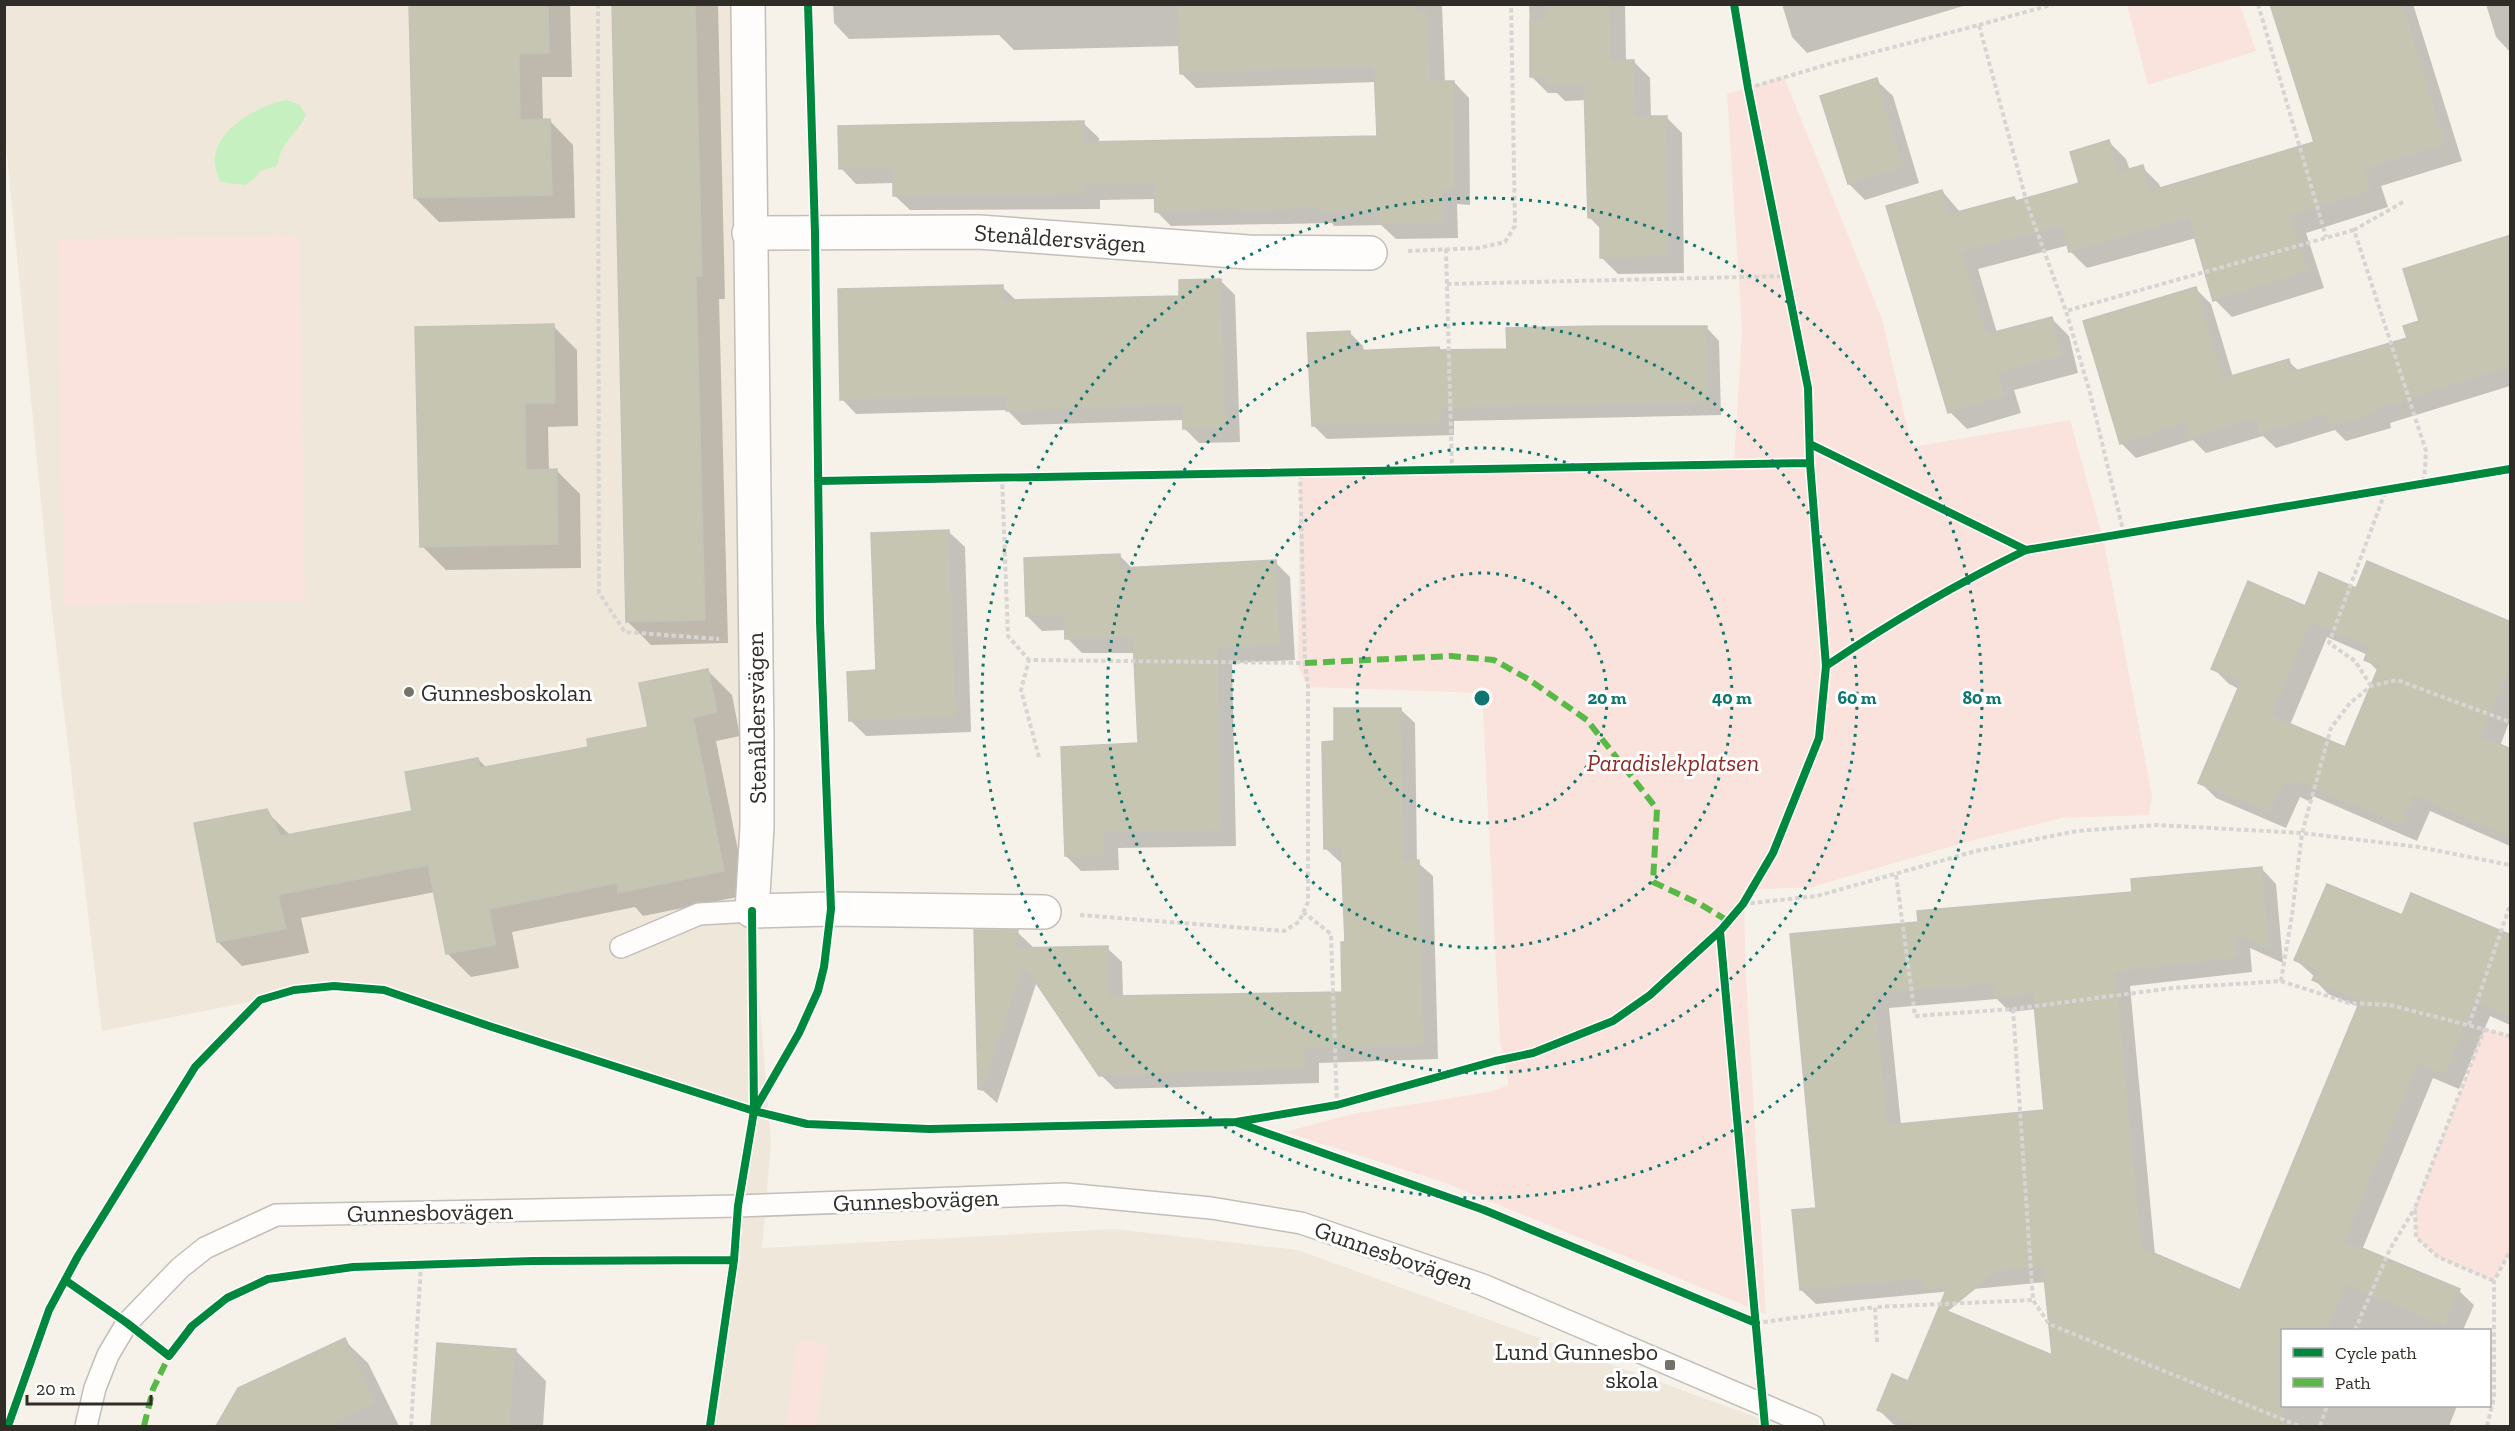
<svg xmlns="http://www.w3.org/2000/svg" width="2515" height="1431" font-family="'Zilla Slab',serif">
<rect width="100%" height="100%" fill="#f6f2ea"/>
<path fill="#efe7d9" d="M 4,5 L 748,5 L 752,911 L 771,1143 L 762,1248 L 1114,1229 L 1298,1250 L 1764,1420 L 1765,1426 L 710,1426 L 734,1260 L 738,1206 L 753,1111 L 489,1026 L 384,990 L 334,986 L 294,990 L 260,1000 L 102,1031 L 51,603 L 5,135 Z"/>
<path fill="#fae3dc" d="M 2127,5 L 2240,5 L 2256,51 L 2148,85 Z
M 1784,77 L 1882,319 L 1912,447 L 2070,420 L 2104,542 L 2152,796 L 2149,815 L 2062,818 L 1970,841 L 1812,887 L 1744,890 L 1745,959 L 1766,1314 L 1443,1182 L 1285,1132 L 1352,1114 L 1489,1092 L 1509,1085 L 1500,1043 L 1482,693 L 1308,687 L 1298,666 L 1300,472 L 1734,465 L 1742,331 L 1727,94 Z
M 299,236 L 305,601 L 64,605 L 58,239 Z
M 2485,1028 L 2510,1036 L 2510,1251 L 2494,1281 L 2438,1257 L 2416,1237 L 2415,1208 Z
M 797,1340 L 827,1343 L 817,1426 L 787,1426 Z"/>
<path fill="#c7f0c0" d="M 286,100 L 300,105 L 306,115 C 299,129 290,136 283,148 C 279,154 280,160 276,166 L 260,171 L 254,179 L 245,185 L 221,182 C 196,140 252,107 286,100 Z"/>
<path fill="#0003" fill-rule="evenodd" d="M 411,4 L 570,4 L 572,77 L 542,77 L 543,121 L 550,121 L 573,145 L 575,218 L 439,222 L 415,198 Z
M 613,4 L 718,4 L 725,299 L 719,299 L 728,643 L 651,645 L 627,621 Z
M 833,4 L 1442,4 L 1445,83 L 1454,82 L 1469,98 L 1470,205 L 1457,204 L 1458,238 L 1396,239 L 1381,225 L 1334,226 L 1332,223 L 1171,226 L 1156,211 L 1156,199 L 1100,200 L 1100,209 L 910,210 L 894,195 L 894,183 L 856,184 L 841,168 L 1083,123 L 1099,138 L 1099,143 L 1378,137 L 1376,82 L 1196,88 L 1181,73 L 1180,46 L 1014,50 L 999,35 L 849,39 L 834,23 Z
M 1529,4 L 1625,4 L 1626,62 L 1634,62 L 1650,78 L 1651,117 L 1666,117 L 1682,133 L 1684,273 L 1618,274 L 1602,258 L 1601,229 L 1589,217 L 1586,100 L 1565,101 L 1557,93 L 1548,93 L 1532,77 Z
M 1782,4 L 1970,4 L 1807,53 L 1792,37 Z
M 2272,4 L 2413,4 L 2462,161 L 2381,186 L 2388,207 L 2306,233 L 2324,288 L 2232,317 L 2215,300 L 2196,238 L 2087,268 L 2070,251 L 2069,245 L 1978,269 L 1997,333 L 2052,319 L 2069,336 L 2078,373 L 2014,390 L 2021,413 L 1967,429 L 1950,412 L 1942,191 L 1960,212 L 2014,198 L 2017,202 L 2081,184 L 2109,142 L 2126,159 L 2130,170 L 2142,167 L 2159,184 L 2161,189 L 2316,143 Z
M 2486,4 L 2510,4 L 2510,52 L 2496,37 Z
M 1876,80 L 1893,96 L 1919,183 L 1865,200 L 1849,184 L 1822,97 Z
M 2510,236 L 2510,386 L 2390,423 L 2391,428 L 2346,441 L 2335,430 L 2276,448 L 2263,436 L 2206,453 L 2193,440 L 2136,458 L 2121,443 L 2196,289 L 2211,304 L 2233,377 L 2288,361 L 2299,371 L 2409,339 L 2421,322 Z
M 1221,281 L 1235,295 L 1240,442 L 1199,443 L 1184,428 L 1184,420 L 1022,425 L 1007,410 L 856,414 L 842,399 L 1002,287 L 1017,301 L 1181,298 Z
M 553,326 L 577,350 L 578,426 L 548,427 L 549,471 L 556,470 L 580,494 L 581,568 L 446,570 L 422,546 Z
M 1706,327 L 1719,341 L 1721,415 L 1454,421 L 1454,435 L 1327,439 L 1313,425 L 1350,333 L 1363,346 L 1364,352 L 1441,352 L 1509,351 Z
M 948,531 L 965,547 L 971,732 L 866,736 L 850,720 L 877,672 Z
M 1120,556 L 1133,569 L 1275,562 L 1290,577 L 1295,660 L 1232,663 L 1236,846 L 1118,848 L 1119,870 L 1081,871 L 1066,856 L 1139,745 L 1135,653 L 1082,653 L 1067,638 L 1066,630 L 1042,631 L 1027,616 Z
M 2357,590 L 2510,623 L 2510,720 L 2500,746 L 2510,751 L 2510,846 L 2430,811 L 2417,841 L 2313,796 L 2311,802 L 2300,797 L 2286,828 L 2216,798 L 2200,782 L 2239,689 L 2229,684 L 2213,668 L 2305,608 ZM 2327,637 L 2368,655 L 2366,659 L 2378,671 L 2346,749 L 2290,725 Z
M 708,671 L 732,695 L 740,736 L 716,741 L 747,895 L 643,916 L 635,907 L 512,932 L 519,968 L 471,977 L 447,953 L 435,892 L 301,918 L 309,953 L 242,966 L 218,942 L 266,811 L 290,835 L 414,812 L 478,759 L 487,768 L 590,748 L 649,728 Z
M 1400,709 L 1415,723 L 1417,862 L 1433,876 L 1438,1059 L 1319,1063 L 1319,1083 L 1115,1089 L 1101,1075 L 1037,981 L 997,1103 L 980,1088 L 1017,932 L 1032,946 L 1031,949 L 1107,948 L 1122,962 L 1123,998 L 1343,994 L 1346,943 L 1343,862 L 1340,862 L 1325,848 L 1336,743 Z
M 2262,869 L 2276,884 L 2283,963 L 2250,948 L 2252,972 L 2130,986 L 2155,1255 L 2241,1292 L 2359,1007 L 2328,994 L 2314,979 L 2315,977 L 2296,960 L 2402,917 L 2510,936 L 2510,1025 L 2490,1016 L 2459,1089 L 2433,1078 L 2362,1250 L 2459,1291 L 2474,1305 L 2463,1330 L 2282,1330 L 2282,1406 L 2457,1406 L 2449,1426 L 1899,1426 L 1893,1424 L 1879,1410 L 1909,1383 L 2053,1357 L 2046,1282 L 1816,1304 L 1801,1290 L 1817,1209 L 1792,935 L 1920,923 L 2133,893 ZM 1997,999 L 2010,1012 L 2036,1009 L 2045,1111 L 1901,1125 L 1889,1008 Z
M 344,1340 L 368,1363 L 399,1426 L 218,1426 L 240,1390 Z
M 439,1344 L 515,1350 L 546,1381 L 543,1426 L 433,1426 Z"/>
<path fill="#c6c5b2" stroke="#c3c2bb" stroke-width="1.5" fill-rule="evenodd" d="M 409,4 L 548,4 L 549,53 L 519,54 L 520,120 L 550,119 L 552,195 L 414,198 Z
M 612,4 L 695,4 L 702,276 L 696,276 L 705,620 L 626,622 Z
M 1177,4 L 1415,4 L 1415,13 L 1428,13 L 1431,81 L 1454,81 L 1455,190 L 1443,190 L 1443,223 L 1379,224 L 1378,210 L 1318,211 L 1318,208 L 1237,212 L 1237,209 L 1155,212 L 1154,183 L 1085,185 L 1085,194 L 893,196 L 893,168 L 839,169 L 838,126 L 1084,121 L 1084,142 L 1377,136 L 1374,66 L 1180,74 Z
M 1545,4 L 1610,4 L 1611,60 L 1634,60 L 1636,116 L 1667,116 L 1668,257 L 1600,258 L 1600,218 L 1588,218 L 1584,84 L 1547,85 L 1547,77 L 1530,77 L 1530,20 L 1545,20 Z
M 2270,4 L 2403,4 L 2446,144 L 2365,169 L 2372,190 L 2290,216 L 2308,271 L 2213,301 L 2189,218 L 2069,252 L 2062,226 L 1962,252 L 1987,334 L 2052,317 L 2062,356 L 1998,373 L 2005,396 L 1948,413 L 1886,206 L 1942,190 L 1950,214 L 2014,197 L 2016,201 L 2079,183 L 2070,152 L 2109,140 L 2119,172 L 2143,165 L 2150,191 L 2314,142 Z
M 1877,78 L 1904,167 L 1848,184 L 1820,96 Z
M 2511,235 L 2511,367 L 2376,409 L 2377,413 L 2330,427 L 2326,414 L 2259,434 L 2255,419 L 2189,439 L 2185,423 L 2120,444 L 2083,321 L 2196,287 L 2224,378 L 2289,359 L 2292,372 L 2407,338 L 2403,326 L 2419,321 L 2403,269 Z
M 1221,279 L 1226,428 L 1183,429 L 1182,405 L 1006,411 L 1006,396 L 840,400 L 838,289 L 1003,285 L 1003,300 L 1179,296 L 1179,280 Z
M 554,324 L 555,403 L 525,403 L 526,470 L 557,469 L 558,544 L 420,547 L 415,327 Z
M 1601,326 L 1707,326 L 1708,402 L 1441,408 L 1441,423 L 1312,426 L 1307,333 L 1350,331 L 1351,351 L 1439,347 L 1440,350 L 1507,349 L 1506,328 Z
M 949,530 L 956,717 L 849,721 L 847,672 L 876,670 L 871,533 Z
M 1120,554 L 1121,568 L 1276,560 L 1280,645 L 1218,648 L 1222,831 L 1104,833 L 1104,856 L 1065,856 L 1061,747 L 1138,743 L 1133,638 L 1065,639 L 1064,615 L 1026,616 L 1024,558 Z
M 2367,561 L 2511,622 L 2511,668 L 2481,736 L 2511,749 L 2511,838 L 2414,796 L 2401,826 L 2297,781 L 2295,787 L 2284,782 L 2270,813 L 2198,783 L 2241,681 L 2211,669 L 2248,581 L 2305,606 L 2319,572 L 2356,588 ZM 2311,622 L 2369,648 L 2364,660 L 2379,666 L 2345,747 L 2272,716 Z
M 708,669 L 717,712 L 693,718 L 724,871 L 618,893 L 617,883 L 489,909 L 496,945 L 446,954 L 428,865 L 278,895 L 286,929 L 217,942 L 194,823 L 267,809 L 281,836 L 412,811 L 405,772 L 478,758 L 480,768 L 588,747 L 587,739 L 648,727 L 639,683 Z
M 1334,708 L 1401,708 L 1404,861 L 1419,860 L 1424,1046 L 1305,1049 L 1305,1069 L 1099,1076 L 1024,965 L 982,1090 L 978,1089 L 974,930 L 1018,930 L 1016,948 L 1108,946 L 1110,996 L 1342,992 L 1341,942 L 1345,942 L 1341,848 L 1324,849 L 1322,742 L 1334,741 Z
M 2262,867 L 2270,949 L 2236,935 L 2238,958 L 2116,972 L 2142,1248 L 2240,1290 L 2360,1001 L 2312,980 L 2317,970 L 2294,960 L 2327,884 L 2402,915 L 2411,893 L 2511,935 L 2511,1018 L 2475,1002 L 2445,1075 L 2418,1064 L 2345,1241 L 2460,1289 L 2445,1326 L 2346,1285 L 2327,1330 L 2283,1330 L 2283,1426 L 1917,1426 L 1877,1410 L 1892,1374 L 1908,1381 L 1947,1288 L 1924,1290 L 1923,1279 L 1800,1290 L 1792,1210 L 1816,1208 L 1790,934 L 1918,922 L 1917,911 L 2132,892 L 2131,879 ZM 1994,984 L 1994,998 L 2033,993 L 2044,1110 L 1888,1125 L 1875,993 ZM 2043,1267 L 2052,1355 L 1947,1311 L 1995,1272 Z
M 345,1338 L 376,1403 L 328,1426 L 216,1426 L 238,1388 Z
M 437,1343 L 516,1349 L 510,1426 L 431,1426 Z"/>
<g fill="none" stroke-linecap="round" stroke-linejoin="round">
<g stroke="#c2bfb9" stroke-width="24">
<path id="service" d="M 621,947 L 699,914 L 752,911
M 86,1426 L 95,1388 L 108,1355 L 127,1323 L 180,1268 L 205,1248 L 276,1215 L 738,1206 L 1065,1194 L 1211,1208 L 1301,1223 L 1483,1285 L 1813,1426"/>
</g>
<g stroke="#c2bfb9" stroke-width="36">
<path id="minor" d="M 748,4 L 757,743 L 757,827 L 752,911 L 831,909 L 1044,912
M 749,233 L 979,232 L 1248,252 L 1370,253"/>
</g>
<path stroke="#d7d5d3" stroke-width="4" stroke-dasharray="4.5 3" stroke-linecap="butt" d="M 598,4 L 599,593 L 625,632 L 719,639
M 2258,4 L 2326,237
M 1979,25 L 2054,4
M 1748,88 L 1836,62 L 1979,25 L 2028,207 L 2066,311
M 2403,202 L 2354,230 L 2426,451 L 2424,484
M 1446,249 L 1452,469
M 1408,251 L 1479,248 L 1505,242 L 1515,226 L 1511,4
M 1447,284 L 1786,276
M 1002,477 L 1008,636 L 1029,660
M 2124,534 L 2090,393 L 2066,311 L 2354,230
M 2371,686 L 2355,661 L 2329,643 L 2386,490
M 1039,757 L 1021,690 L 1029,660 L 1305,663
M 1896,875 L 1915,1016 L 2013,1009 L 2173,988 L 2281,981 L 2349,1003 L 2390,1005 L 2510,1036
M 1743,904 L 1817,896 L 1976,851 L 2077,831 L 2157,825 L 2302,833 L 2419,847 L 2510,865
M 1303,912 L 1331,934 L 1337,1105
M 1080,915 L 1284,931 L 1299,922 L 1308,902 L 1308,687 L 1305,663 L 1300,472
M 2281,981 L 2292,915 L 2302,833 L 2331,728 L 2350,703 L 2371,686 L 2397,680 L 2510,722
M 2013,1009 L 2033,1300 L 2049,1324 L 2299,1426
M 2469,1025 L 2510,905
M 2485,1028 L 2415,1208 L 2416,1237 L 2438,1257 L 2494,1281
M 1756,1323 L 1875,1307
M 2355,1330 L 2390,1249 L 2415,1208
M 1877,1342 L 1875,1307 L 2033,1300
M 411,1426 L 421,1265
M 2320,1426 L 2327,1406
M 2487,1426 L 2494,1398 L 2494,1281 L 2510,1251"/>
<use href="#service" stroke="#fefdfc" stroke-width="21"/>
<use href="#minor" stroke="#fefdfc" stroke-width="33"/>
<path stroke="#58b947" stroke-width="6" stroke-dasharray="12 6" stroke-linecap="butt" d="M 1305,663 L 1451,656 L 1494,660 L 1528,679 L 1587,720 L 1657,809 L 1653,882 L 1700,904 L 1728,921
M 144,1426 L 153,1389 L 169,1356"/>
<g stroke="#fff" stroke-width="11">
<path id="cycleway" d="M 1810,444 L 2026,550
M 818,481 L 1810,463
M 1826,666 C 1891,622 1956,584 2026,550 L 2510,469
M 1720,931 L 1765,1426
M 754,1111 L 807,1124 L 929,1129 L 1236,1122 L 1337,1105 L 1495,1061 L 1533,1053 L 1613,1021 L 1650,995 L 1720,931 L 1743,904 L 1773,853 L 1819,738 L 1826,666 L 1810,463 L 1808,388 L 1748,88 L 1734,4
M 1238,1123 L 1484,1210 L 1756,1323
M 65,1280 L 127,1323 L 169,1356 L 192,1326 L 227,1298 L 268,1279 L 353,1267 L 533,1261 L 734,1260
M 8,1426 L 49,1310 L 78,1256 L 195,1067 L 260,1000 L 294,990 L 334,986 L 384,990 L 489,1026 L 754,1111 L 752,911
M 710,1426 L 734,1260 L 738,1206 L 754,1111 L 799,1033 L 818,991 L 824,967 L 831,909 L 820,622 L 815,233 L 808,4"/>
</g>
<use href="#cycleway" stroke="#00873e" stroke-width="8"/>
</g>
<g fill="none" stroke="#0f766e" stroke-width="3" stroke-dasharray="3 6">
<circle cx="1482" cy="698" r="125"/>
<circle cx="1482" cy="698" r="250"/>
<circle cx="1482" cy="698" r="375"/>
<circle cx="1482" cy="698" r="500"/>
</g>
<g fill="#75726c" stroke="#fff" stroke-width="2">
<circle cx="409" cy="692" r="6"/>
<rect x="1664" y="1359" width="12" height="12" rx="3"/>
</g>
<g text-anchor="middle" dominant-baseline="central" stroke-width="6" stroke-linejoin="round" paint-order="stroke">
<g font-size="24" fill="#302d28" stroke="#fff">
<text transform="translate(1060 238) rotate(4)">Stenåldersvägen</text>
<text transform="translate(756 718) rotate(-91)">Stenåldersvägen</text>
<text transform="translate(916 1200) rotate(-2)">Gunnesbovägen</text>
<text transform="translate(430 1212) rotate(-1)">Gunnesbovägen</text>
<text transform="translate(1394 1255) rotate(19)">Gunnesbovägen</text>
</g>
<g font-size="24" fill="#302d28" stroke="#fff" text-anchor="start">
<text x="421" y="692">Gunnesboskolan</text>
<text x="1658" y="1351" text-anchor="end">Lund Gunnesbo<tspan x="1658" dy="28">skola</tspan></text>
</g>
<g font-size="24" font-style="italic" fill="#8e2a24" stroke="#fff">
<text x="1673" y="762">Paradislekplatsen</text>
</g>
</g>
<circle cx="1482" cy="698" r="9" fill="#0f766e" stroke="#fff" stroke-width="3"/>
<g font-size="18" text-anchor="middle" font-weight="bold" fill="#0f766e" stroke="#fff" stroke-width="6" stroke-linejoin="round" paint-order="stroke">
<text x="1607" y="704">20 m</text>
<text x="1732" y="704">40 m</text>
<text x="1857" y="704">60 m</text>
<text x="1982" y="704">80 m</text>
</g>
<rect width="2515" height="1431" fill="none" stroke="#302d28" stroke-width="12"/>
<rect x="2281" y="1329" width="210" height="78" fill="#ffffff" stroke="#acaba9" stroke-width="1.5"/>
<rect x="2293" y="1348" width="30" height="9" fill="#00873e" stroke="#acaba9" stroke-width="1.5"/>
<text x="2335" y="1359" font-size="18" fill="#302d28">Cycle path</text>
<rect x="2293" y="1378" width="30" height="9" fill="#58b947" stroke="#acaba9" stroke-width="1.5"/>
<text x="2335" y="1389" font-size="18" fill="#302d28">Path</text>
<path d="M27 1395v9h124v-9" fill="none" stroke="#302d28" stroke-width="3"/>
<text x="36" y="1395" font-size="18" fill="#302d28" stroke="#ffffff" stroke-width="4.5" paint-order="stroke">20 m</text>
</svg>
